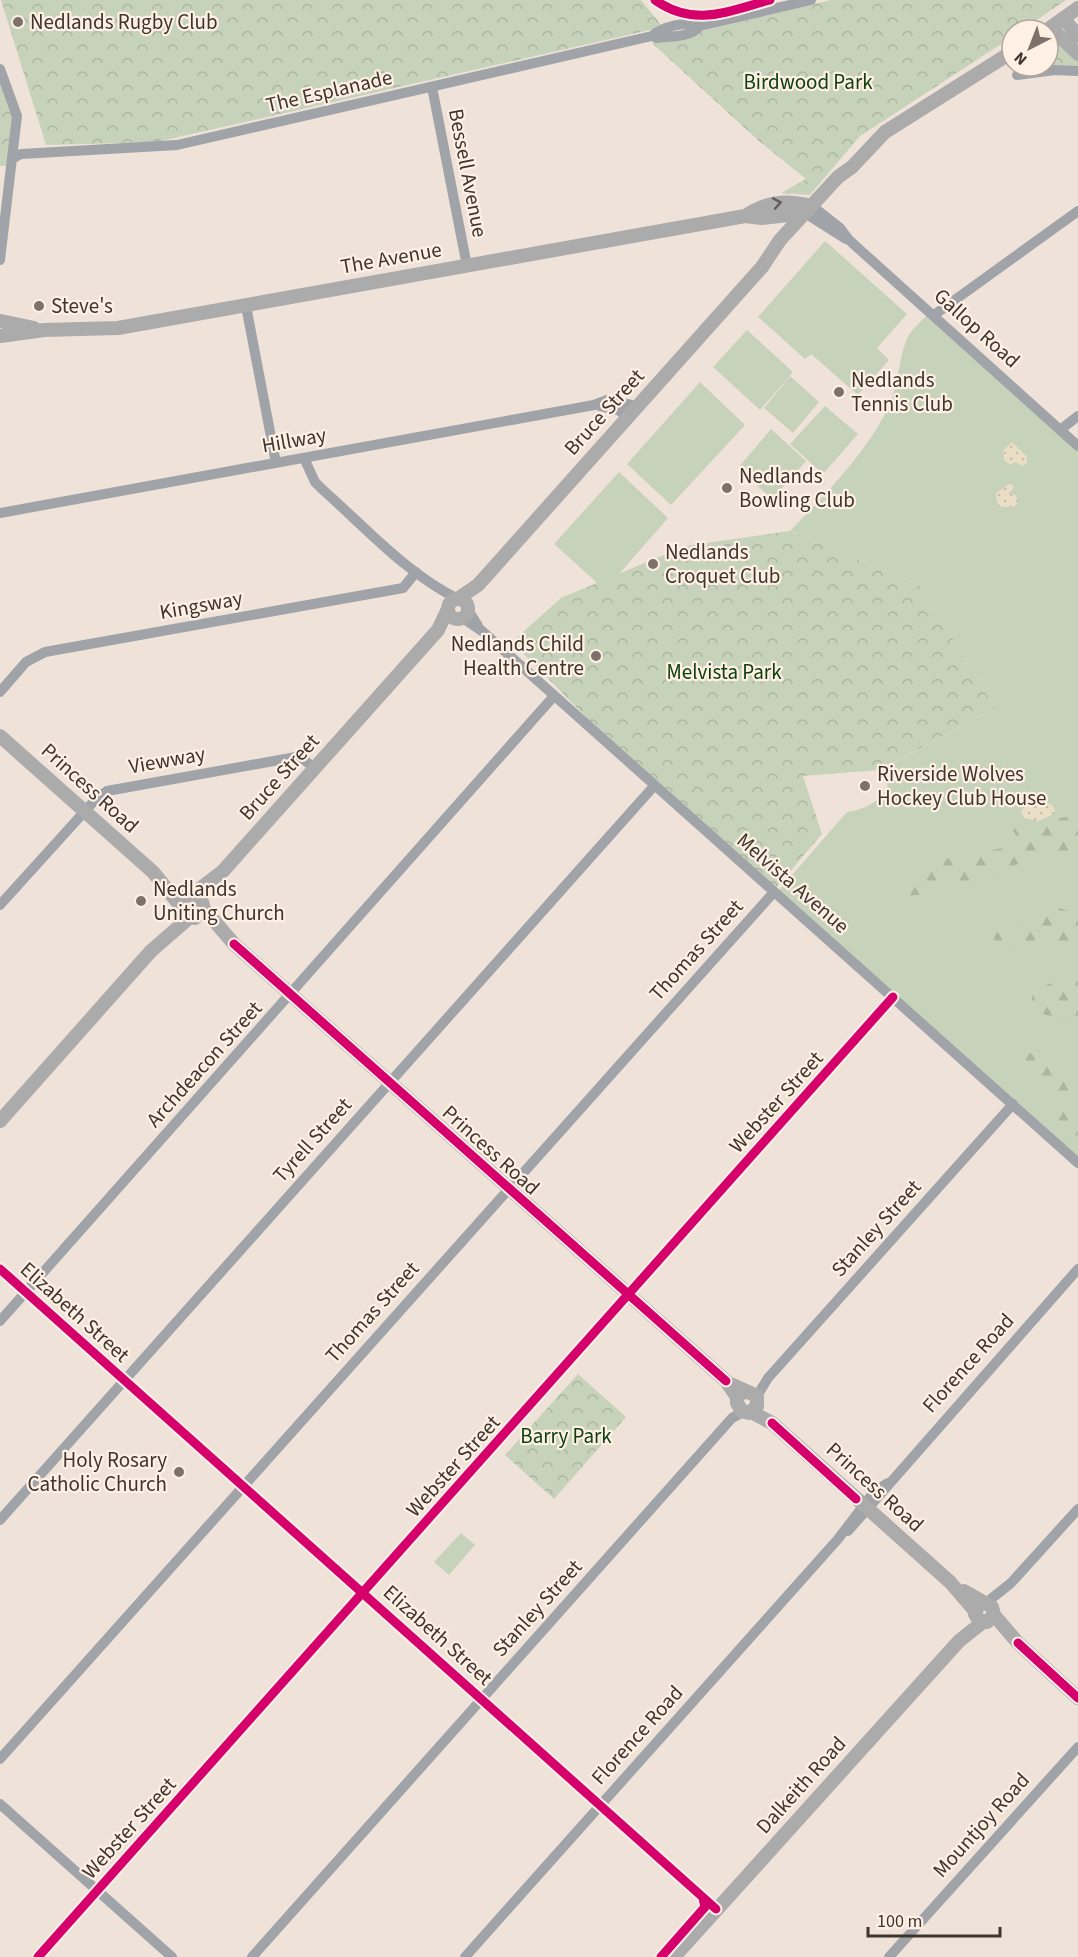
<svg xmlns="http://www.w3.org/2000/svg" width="1078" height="1957" font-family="'Source Sans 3',sans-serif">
<defs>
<pattern id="forest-firs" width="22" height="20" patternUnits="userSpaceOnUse" patternTransform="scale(1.5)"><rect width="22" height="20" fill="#c7d2bb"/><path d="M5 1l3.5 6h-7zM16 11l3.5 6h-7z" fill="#acb5a1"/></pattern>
<pattern id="sand-dots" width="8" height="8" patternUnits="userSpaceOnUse" patternTransform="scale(1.5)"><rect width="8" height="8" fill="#eadfc6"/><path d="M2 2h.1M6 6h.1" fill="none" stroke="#cac0aa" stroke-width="1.8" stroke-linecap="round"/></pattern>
<pattern id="park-crowns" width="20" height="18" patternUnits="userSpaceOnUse" patternTransform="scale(1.5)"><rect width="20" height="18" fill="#c7d2bb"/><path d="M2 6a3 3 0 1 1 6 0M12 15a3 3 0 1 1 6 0" fill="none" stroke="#acb5a1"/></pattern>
</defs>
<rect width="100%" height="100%" fill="#efe2d8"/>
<path fill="#c7d2bb" d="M 825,241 L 907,314 L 877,348 L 889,360 L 858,395 L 811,354 L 805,359 L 758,317 Z
M 929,313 L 1078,448 L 1078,1159 L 778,891 L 847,812 C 864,810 879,802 888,787 L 881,770 L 995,708 L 921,586 L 790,531 C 824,496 867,452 888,408 C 898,387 898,363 906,341 C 909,331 922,321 929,313 Z
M 747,330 L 793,372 L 760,410 L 713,367 Z
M 790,376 L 819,402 L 793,433 L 764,408 Z
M 700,382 L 745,425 L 671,505 L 627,464 Z
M 825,406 L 858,434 L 823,474 L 790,444 Z
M 771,429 L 806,461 L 772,499 L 738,468 Z
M 619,472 L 668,518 L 605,590 L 554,544 Z
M 461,1533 L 475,1545 L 449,1575 L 434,1562 Z"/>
<path fill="url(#forest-firs)" d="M 1066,817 L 1078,817 L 1078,849 L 1025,861 L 985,878 L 974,887 L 957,883 L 937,892 L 905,897 L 904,886 L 914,875 L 935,861 L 1013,846 L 1019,841 L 1013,830 L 1020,824 Z
M 1053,906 L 1066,910 L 1078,908 L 1078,940 L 1058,946 L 1041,941 L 1030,949 L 1021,946 L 1004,950 L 994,942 L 995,931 L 1017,926 L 1030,915 Z
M 1078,978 L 1078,1026 L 1067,1026 C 1063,1022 1060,1018 1055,1017 C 1042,1014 1032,1013 1032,996 L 1048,984 Z
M 1029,1053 C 1037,1053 1044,1059 1050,1064 C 1078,1087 1078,1122 1078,1156 L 1044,1124 L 1043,1117 L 1053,1112 L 1061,1096 L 1058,1089 L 1026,1065 L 1025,1059 Z"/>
<path fill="url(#sand-dots)" d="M 1012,442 L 1027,457 L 1027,462 L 1022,466 L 1015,462 L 1011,465 L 1004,460 L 1003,451 Z
M 1011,483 L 1014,488 L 1008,494 L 1016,495 L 1018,502 L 1014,507 L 1001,507 L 997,502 L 996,493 Z
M 1031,801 L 1051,804 L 1055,809 L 1054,814 L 1038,821 L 1024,818 L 1021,810 Z"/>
<path fill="url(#park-crowns)" d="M 1,0 L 641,0 L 663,27 L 157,142 L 46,145 Z
M 831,0 L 1066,0 L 1022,30 L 1012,30 L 1012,37 L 860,136 L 810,195 L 781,193 L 806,179 L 759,141 L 652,43 Z
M 1050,37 L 1078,60 L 1078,67 L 1007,66 L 1012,63 L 1012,66 L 1048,66 Z
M 0,78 L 17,116 L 11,166 L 0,166 Z
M 790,531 L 921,586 L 995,708 L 880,770 L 803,776 L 822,834 L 774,890 L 654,786 L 512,642 L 561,598 L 685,546 Z
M 578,1374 L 626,1417 L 554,1499 L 505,1455 Z"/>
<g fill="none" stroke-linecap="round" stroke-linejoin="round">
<path stroke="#a0a3a7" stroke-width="10" d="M 656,38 C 670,36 690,38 700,26 L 811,0
M 0,69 L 17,116 L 0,260
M 1017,75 L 1055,70 L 1078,71
M 432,87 L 467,266
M 12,159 L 21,154 L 177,145 L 652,36 C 661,27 688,20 700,26
M 812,206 L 840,228 L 849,240 L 1078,446
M 805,213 L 846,239
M 246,306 L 276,463
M 934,315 L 1078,211
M 600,406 L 618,410 L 629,417
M 1060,430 L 1078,416
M 304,458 L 315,482 L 323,490 C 365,527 406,573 456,598
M 0,513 L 594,405 L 607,400 L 637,406
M 468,610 L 478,626
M 463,618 L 482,631 L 1078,1163
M 0,692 L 26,662 L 45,652 L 403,588 L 416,572
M 0,905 L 95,800 L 107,791 L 296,757 L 303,759 L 314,768
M 0,1269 L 716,1909
M 0,1321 L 554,696
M 757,1396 L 768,1378 L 1013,1104
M 0,1520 L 654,786
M 848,1531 L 1078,1269
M 986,1603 L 1011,1583 L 1078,1509
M 0,1759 L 774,892
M 0,1804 L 172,1957
M 38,1957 L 893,997
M 252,1957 L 732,1418 L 743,1412
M 465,1957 L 838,1539 L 874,1492 L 888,1483
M 889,1957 L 1078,1747"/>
<path stroke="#acabac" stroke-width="14" d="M 1064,19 L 1078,36
M 1051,28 L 1078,54
M 1047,30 L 1078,8
M 745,216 C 768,201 785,200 812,206
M 1,321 L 34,328
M 1,336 L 44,330 L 118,328 L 745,216 L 762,218 L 805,213
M 459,598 L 478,585 L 762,267 L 780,240 L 838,177 L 852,167 L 885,132 L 1012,52
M448 609a10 10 0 1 1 20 0a10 10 0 1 1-20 0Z
M 0,736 L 153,872 L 179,904 L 184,916 L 195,918 L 204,909 L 201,898 L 193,894 L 183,897 L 179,904
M 193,894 L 223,871 L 438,630 L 447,611
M 204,909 L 234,944 L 726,1381 L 737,1397
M 0,1121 L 151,951 L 189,918
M 730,1384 L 757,1396 L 757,1406 L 749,1413 L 742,1411 L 737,1403 L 737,1397 L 745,1391
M 751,1412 L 772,1423 L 950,1582 L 975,1611
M 964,1591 L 992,1607 L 994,1615 L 987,1622 L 979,1620 L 975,1614 L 978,1606 L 983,1603
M 994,1615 L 1018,1643 L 1078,1698
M 674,1957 L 959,1641 L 983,1622"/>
<g stroke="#fff0e5" stroke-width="13">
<path id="cycleway" d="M 655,0 C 695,28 728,11 770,0
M 234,944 L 726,1381
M 0,1269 L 716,1909
M 772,1423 L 856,1499
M 1018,1643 L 1078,1698
M 38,1957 L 893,997
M 661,1957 L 705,1907 L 703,1898"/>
</g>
<use href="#cycleway" stroke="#d6006c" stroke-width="9"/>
</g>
<defs><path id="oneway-chevron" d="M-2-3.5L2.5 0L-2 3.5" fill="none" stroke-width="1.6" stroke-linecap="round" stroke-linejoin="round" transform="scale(1.5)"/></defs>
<use stroke="#645e59" href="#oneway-chevron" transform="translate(777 203) rotate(-10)"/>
<g fill="#7c7269" stroke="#fff0e5" stroke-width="2">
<circle cx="18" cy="22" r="6"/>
<circle cx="39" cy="306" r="6"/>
<circle cx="839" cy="392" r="6"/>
<circle cx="727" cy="488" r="6"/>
<circle cx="653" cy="564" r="6"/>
<circle cx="596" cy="656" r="6"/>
<circle cx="865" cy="786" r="6"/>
<circle cx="141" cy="901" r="6"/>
<circle cx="179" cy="1472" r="6"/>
</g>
<g text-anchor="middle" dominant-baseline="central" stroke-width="4.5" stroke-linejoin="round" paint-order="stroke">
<g font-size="21" fill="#3e352d" stroke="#fff0e5" text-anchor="start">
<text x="30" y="22">Nedlands Rugby Club</text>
<text x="51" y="306">Steve's</text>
<text x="851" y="380">Nedlands<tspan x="851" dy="24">Tennis Club</tspan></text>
<text x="739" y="476">Nedlands<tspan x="739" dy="24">Bowling Club</tspan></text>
<text x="665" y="552">Nedlands<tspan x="665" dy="24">Croquet Club</tspan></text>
<text x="584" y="644" text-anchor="end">Nedlands Child<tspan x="584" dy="24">Health Centre</tspan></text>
<text x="877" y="774">Riverside Wolves<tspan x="877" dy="24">Hockey Club House</tspan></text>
<text x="153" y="889">Nedlands<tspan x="153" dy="24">Uniting Church</tspan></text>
<text x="167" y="1460" text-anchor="end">Holy Rosary<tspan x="167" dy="24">Catholic Church</tspan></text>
</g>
<g font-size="21" fill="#0d410e" stroke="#fff0e5">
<text x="808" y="82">Birdwood Park</text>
<text x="724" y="672">Melvista Park</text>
<text x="566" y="1436">Barry Park</text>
</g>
<g font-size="21" fill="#3e352d" stroke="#fff0e5">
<text transform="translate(329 91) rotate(-13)">The Esplanade</text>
<text transform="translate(468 173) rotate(79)">Bessell Avenue</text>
<text transform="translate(391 258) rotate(-10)">The Avenue</text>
<text transform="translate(977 328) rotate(42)">Gallop Road</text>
<text transform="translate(604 412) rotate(-48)">Bruce Street</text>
<text transform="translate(294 440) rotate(-10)">Hillway</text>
<text transform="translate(201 605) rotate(-10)">Kingsway</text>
<text transform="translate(167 760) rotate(-10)">Viewway</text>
<text transform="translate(279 777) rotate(-48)">Bruce Street</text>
<text transform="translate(90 788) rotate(42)">Princess Road</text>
<text transform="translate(793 883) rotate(41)">Melvista Avenue</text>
<text transform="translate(696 950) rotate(-48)">Thomas Street</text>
<text transform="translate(204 1064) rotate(-48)">Archdeacon Street</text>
<text transform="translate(776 1102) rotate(-48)">Webster Street</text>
<text transform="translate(312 1140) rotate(-48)">Tyrell Street</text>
<text transform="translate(491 1150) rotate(42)">Princess Road</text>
<text transform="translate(876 1228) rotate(-48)">Stanley Street</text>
<text transform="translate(75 1312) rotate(42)">Elizabeth Street</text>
<text transform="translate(372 1312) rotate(-48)">Thomas Street</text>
<text transform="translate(968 1363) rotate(-48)">Florence Road</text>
<text transform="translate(453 1466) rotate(-48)">Webster Street</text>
<text transform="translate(875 1487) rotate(42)">Princess Road</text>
<text transform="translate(537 1608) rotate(-48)">Stanley Street</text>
<text transform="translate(438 1635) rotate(42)">Elizabeth Street</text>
<text transform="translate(637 1735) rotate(-48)">Florence Road</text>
<text transform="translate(801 1785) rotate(-48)">Dalkeith Road</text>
<text transform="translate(981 1825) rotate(-48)">Mountjoy Road</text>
<text transform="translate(129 1828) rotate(-48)">Webster Street</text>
</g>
</g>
<g transform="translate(1030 48) rotate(222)"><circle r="28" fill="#fff0e5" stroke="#b2a59b" stroke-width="1.5"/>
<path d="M0-4.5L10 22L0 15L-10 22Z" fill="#7c7269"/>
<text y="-9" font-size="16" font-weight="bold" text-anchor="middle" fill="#3e352d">N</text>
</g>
<path d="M868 1927v9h132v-9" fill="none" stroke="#3e352d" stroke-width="3"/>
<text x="877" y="1927" font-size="18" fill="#3e352d" stroke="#fff0e5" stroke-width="4.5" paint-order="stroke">100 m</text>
</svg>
